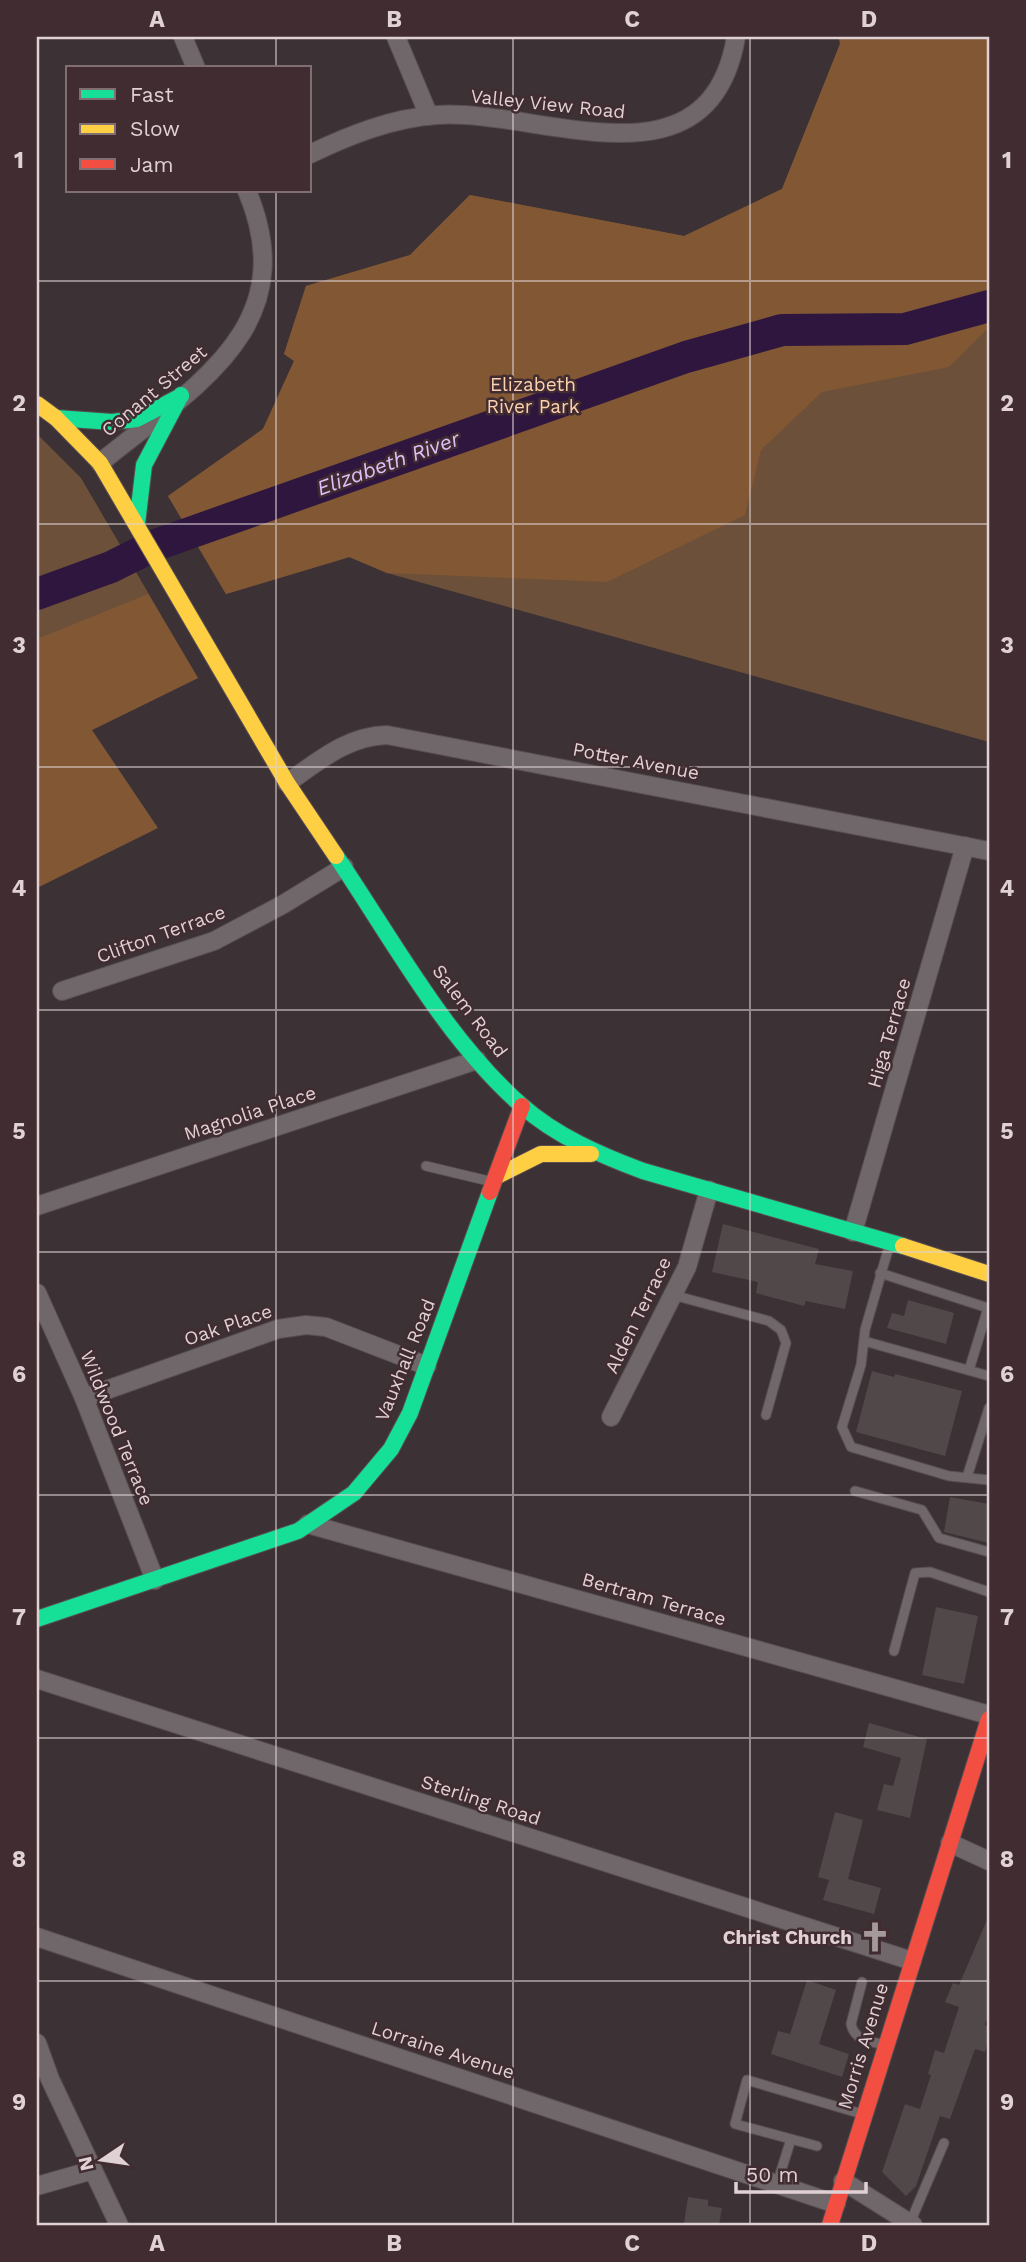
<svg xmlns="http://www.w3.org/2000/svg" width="1026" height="2262" font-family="'Work Sans',sans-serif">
<rect width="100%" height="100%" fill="#3c3134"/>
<path fill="#6c5039" d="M 839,37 L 989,37 L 989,742 L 387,573 L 350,557 L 226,594 L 168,496 L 263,429 L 294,361 L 284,354 L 306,286 L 410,255 L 470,195 L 684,236 L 782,189 L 840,44 Z
M 37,434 L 81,478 L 198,678 L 37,757 Z"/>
<path fill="#815734" d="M 839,37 L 989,37 L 989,327 L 949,367 L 822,392 L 761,450 L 745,515 L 607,582 L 387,573 L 349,557 L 226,594 L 168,496 L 263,429 L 294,361 L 284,354 L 306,286 L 410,255 L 470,195 L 684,236 L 782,189 L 840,44 Z
M 148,594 L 198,678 L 92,730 L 158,828 L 37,888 L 37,639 Z"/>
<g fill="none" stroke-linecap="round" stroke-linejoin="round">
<path stroke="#2e163f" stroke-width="32" d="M 37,594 L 111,567 L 153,546 L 686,357 L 782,330 L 905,329 L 989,306"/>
</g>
<path fill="#514949" d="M 723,1224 L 819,1249 L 815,1264 L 853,1271 L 845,1309 L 806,1301 L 804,1306 L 756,1293 L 758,1282 L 712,1272 Z
M 908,1300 L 954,1313 L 946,1344 L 887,1328 L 892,1313 L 904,1316 Z
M 872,1371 L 894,1377 L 895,1374 L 962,1391 L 945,1456 L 856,1432 Z
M 950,1497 L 989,1504 L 989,1543 L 944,1532 Z
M 936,1607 L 978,1616 L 964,1684 L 922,1675 Z
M 869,1723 L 927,1739 L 910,1818 L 877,1810 L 884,1784 L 893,1786 L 901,1758 L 863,1747 Z
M 835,1812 L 863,1820 L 848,1879 L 881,1888 L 874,1914 L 823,1900 L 829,1880 L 818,1877 Z
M 989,1915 L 989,2013 L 985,2025 L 989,2027 L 989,2038 L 985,2052 L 975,2049 L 950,2119 L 940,2116 L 916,2186 L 906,2196 L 882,2172 L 905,2104 L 920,2109 L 931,2075 L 928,2074 L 935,2050 L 944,2053 L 959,2007 L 945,2002 L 953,1983 L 959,1985 Z
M 807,1980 L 836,1990 L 819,2044 L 849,2054 L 842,2077 L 771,2054 L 778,2031 L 790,2034 Z
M 688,2197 L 708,2200 L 708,2206 L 722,2208 L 719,2225 L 684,2223 Z"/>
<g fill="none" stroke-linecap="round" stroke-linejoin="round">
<g stroke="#584e51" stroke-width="11">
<path id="lane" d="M 426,1166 L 493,1182
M 890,1243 L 865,1330 L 861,1365 L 842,1427 L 851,1447 L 949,1476 L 989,1480
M 880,1273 L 988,1308 L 969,1370
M 673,1295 L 769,1321 L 781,1330 L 786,1343 L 766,1415
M 864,1341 L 989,1376
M 967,1477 L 989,1408
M 855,1491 L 922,1510 L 939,1538 L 989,1552
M 894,1651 L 915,1573 L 930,1572 L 989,1592
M 862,1982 L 851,2024 C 854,2040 870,2041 884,2045
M 817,2146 L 735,2124 L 747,2080 L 862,2114
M 777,2184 L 791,2139
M 910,2223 L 944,2143"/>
</g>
<g stroke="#584e51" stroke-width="20">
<path id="street" d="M 183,37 L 196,68
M 396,37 L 429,116
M 310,154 C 350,135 392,118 437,115 C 540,108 709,196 736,37
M 100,463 C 191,388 305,329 247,191
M 287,783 C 319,761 347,736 387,735 L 989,851
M 62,991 L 214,941 L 282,905 L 344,867
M 37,1206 L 477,1060
M 853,1232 L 965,846
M 37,1293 L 84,1398 L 155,1580
M 84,1398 L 278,1329 L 306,1325 L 326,1327 L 427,1366
M 611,1417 L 687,1267 L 709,1190
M 308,1524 L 989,1715
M 37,1679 L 912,1961
M 950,1843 L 989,1861
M 37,1937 L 836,2204
M 37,2043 L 50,2079 L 119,2225
M 843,2181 L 913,2225
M 37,2186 L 93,2170"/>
</g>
<g stroke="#584e51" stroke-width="18">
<path id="fast" d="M 56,418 L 112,422 L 137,419 L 181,396
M 137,524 L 144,465 L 181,395
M 336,856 C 393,940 445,1038 521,1105 C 556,1136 600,1155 643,1171 L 903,1246
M 37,1619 L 298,1531 L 354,1493 L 391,1449 L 410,1413 L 490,1192"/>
</g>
<g stroke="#584e51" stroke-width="18">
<path id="slow" d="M 37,404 L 56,418 L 100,463 L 287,783 L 336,856
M 497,1176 L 541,1154 L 591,1154
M 903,1246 L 989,1274"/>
</g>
<g stroke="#584e51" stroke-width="18">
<path id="jam" d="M 490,1192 L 522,1106
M 830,2225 L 989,1719"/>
</g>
<use href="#lane" stroke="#70676a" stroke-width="9"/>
<use href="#street" stroke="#70676a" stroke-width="18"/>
<use href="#fast" stroke="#16e098" stroke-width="16"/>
<use href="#slow" stroke="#ffcf43" stroke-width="16"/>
<use href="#jam" stroke="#f24e42" stroke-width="16"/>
</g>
<path fill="none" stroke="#dfd1d4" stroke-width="2" stroke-opacity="0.55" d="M 276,37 L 276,68M 513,37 L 513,2225M 750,37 L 750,2225M 276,191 L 276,2225M 37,281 L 989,281M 37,524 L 989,524M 37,767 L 989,767M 37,1010 L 989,1010M 37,1252 L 989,1252M 37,1495 L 989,1495M 37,1738 L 989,1738M 37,1981 L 989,1981"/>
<defs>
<g id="church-bare" transform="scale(2.415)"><path d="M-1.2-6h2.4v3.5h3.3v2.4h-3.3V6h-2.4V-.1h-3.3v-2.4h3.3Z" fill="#a6999c" stroke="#412c31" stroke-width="2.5" paint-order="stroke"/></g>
</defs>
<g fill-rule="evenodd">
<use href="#church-bare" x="875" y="1937"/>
</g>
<g text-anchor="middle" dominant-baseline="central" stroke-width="5" stroke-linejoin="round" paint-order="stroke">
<g font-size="19" fill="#dfd1d4" stroke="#412c31">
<text transform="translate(548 104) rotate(6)">Valley View Road</text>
<text transform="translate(154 391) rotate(-40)">Conant Street</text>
<text transform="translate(636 761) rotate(11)">Potter Avenue</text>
<text transform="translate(161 934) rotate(-20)">Clifton Terrace</text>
<text transform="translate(470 1011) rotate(53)">Salem Road</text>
<text transform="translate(889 1033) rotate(-74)">Higa Terrace</text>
<text transform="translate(250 1113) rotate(-18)">Magnolia Place</text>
<text transform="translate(638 1315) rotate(-64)">Alden Terrace</text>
<text transform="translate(228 1325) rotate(-19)">Oak Place</text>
<text transform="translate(405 1360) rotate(-68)">Vauxhall Road</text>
<text transform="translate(117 1428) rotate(68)">Wildwood Terrace</text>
<text transform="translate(654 1599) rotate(16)">Bertram Terrace</text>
<text transform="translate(481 1800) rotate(18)">Sterling Road</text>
<text transform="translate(863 2046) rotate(-73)">Morris Avenue</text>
<text transform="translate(443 2050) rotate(18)">Lorraine Avenue</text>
</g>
<g font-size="19" fill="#fdd1ae" stroke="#412c31">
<text x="533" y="384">Elizabeth<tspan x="533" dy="22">River Park</tspan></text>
</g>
<g font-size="19" font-weight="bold" fill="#dfd1d4" stroke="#412c31" text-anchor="end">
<text x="852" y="1937">Christ Church</text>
</g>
<g font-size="21" font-style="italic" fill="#dfbefb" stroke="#412c31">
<text transform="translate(388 463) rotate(-20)">Elizabeth River</text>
</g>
</g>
<rect width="1026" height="2262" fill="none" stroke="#412c31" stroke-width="77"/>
<rect x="66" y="66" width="245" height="126" fill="#412c31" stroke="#806e72" stroke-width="2"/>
<rect x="80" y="89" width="35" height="10" fill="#16e098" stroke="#806e72" stroke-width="2"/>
<text x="130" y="102" font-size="21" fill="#dfd1d4">Fast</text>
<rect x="80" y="124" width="35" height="10" fill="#ffcf43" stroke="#806e72" stroke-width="2"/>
<text x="130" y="136" font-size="21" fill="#dfd1d4">Slow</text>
<rect x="80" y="159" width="35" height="10" fill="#f24e42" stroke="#806e72" stroke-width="2"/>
<text x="130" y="172" font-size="21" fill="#dfd1d4">Jam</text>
<g transform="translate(102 2160) rotate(257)" stroke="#412c31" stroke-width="5" paint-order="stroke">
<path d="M0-5L12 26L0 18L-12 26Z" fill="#dfd1d4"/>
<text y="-10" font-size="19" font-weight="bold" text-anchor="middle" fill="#dfd1d4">N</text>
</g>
<path d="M736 2182v10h130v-10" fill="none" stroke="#dfd1d4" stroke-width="3.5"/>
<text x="746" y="2182" font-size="21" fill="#dfd1d4" stroke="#412c31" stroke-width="5" paint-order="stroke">50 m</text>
<rect x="38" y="38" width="950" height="2186" fill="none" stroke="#dfd1d4" stroke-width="2.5"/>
<g font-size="23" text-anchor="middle" font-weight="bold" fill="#dfd1d4">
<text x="157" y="27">A</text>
<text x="394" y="27">B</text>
<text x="632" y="27">C</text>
<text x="869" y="27">D</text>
<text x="19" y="168">1</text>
<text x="1007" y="168">1</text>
<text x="19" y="411">2</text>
<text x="1007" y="411">2</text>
<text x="19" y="653">3</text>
<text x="1007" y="653">3</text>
<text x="19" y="896">4</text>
<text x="1007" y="896">4</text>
<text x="19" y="1139">5</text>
<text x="1007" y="1139">5</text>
<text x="19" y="1382">6</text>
<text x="1007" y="1382">6</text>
<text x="19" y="1625">7</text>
<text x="1007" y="1625">7</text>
<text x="19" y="1867">8</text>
<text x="1007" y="1867">8</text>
<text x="19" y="2110">9</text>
<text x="1007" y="2110">9</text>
<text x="157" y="2251">A</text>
<text x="394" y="2251">B</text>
<text x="632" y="2251">C</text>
<text x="869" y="2251">D</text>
</g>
</svg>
